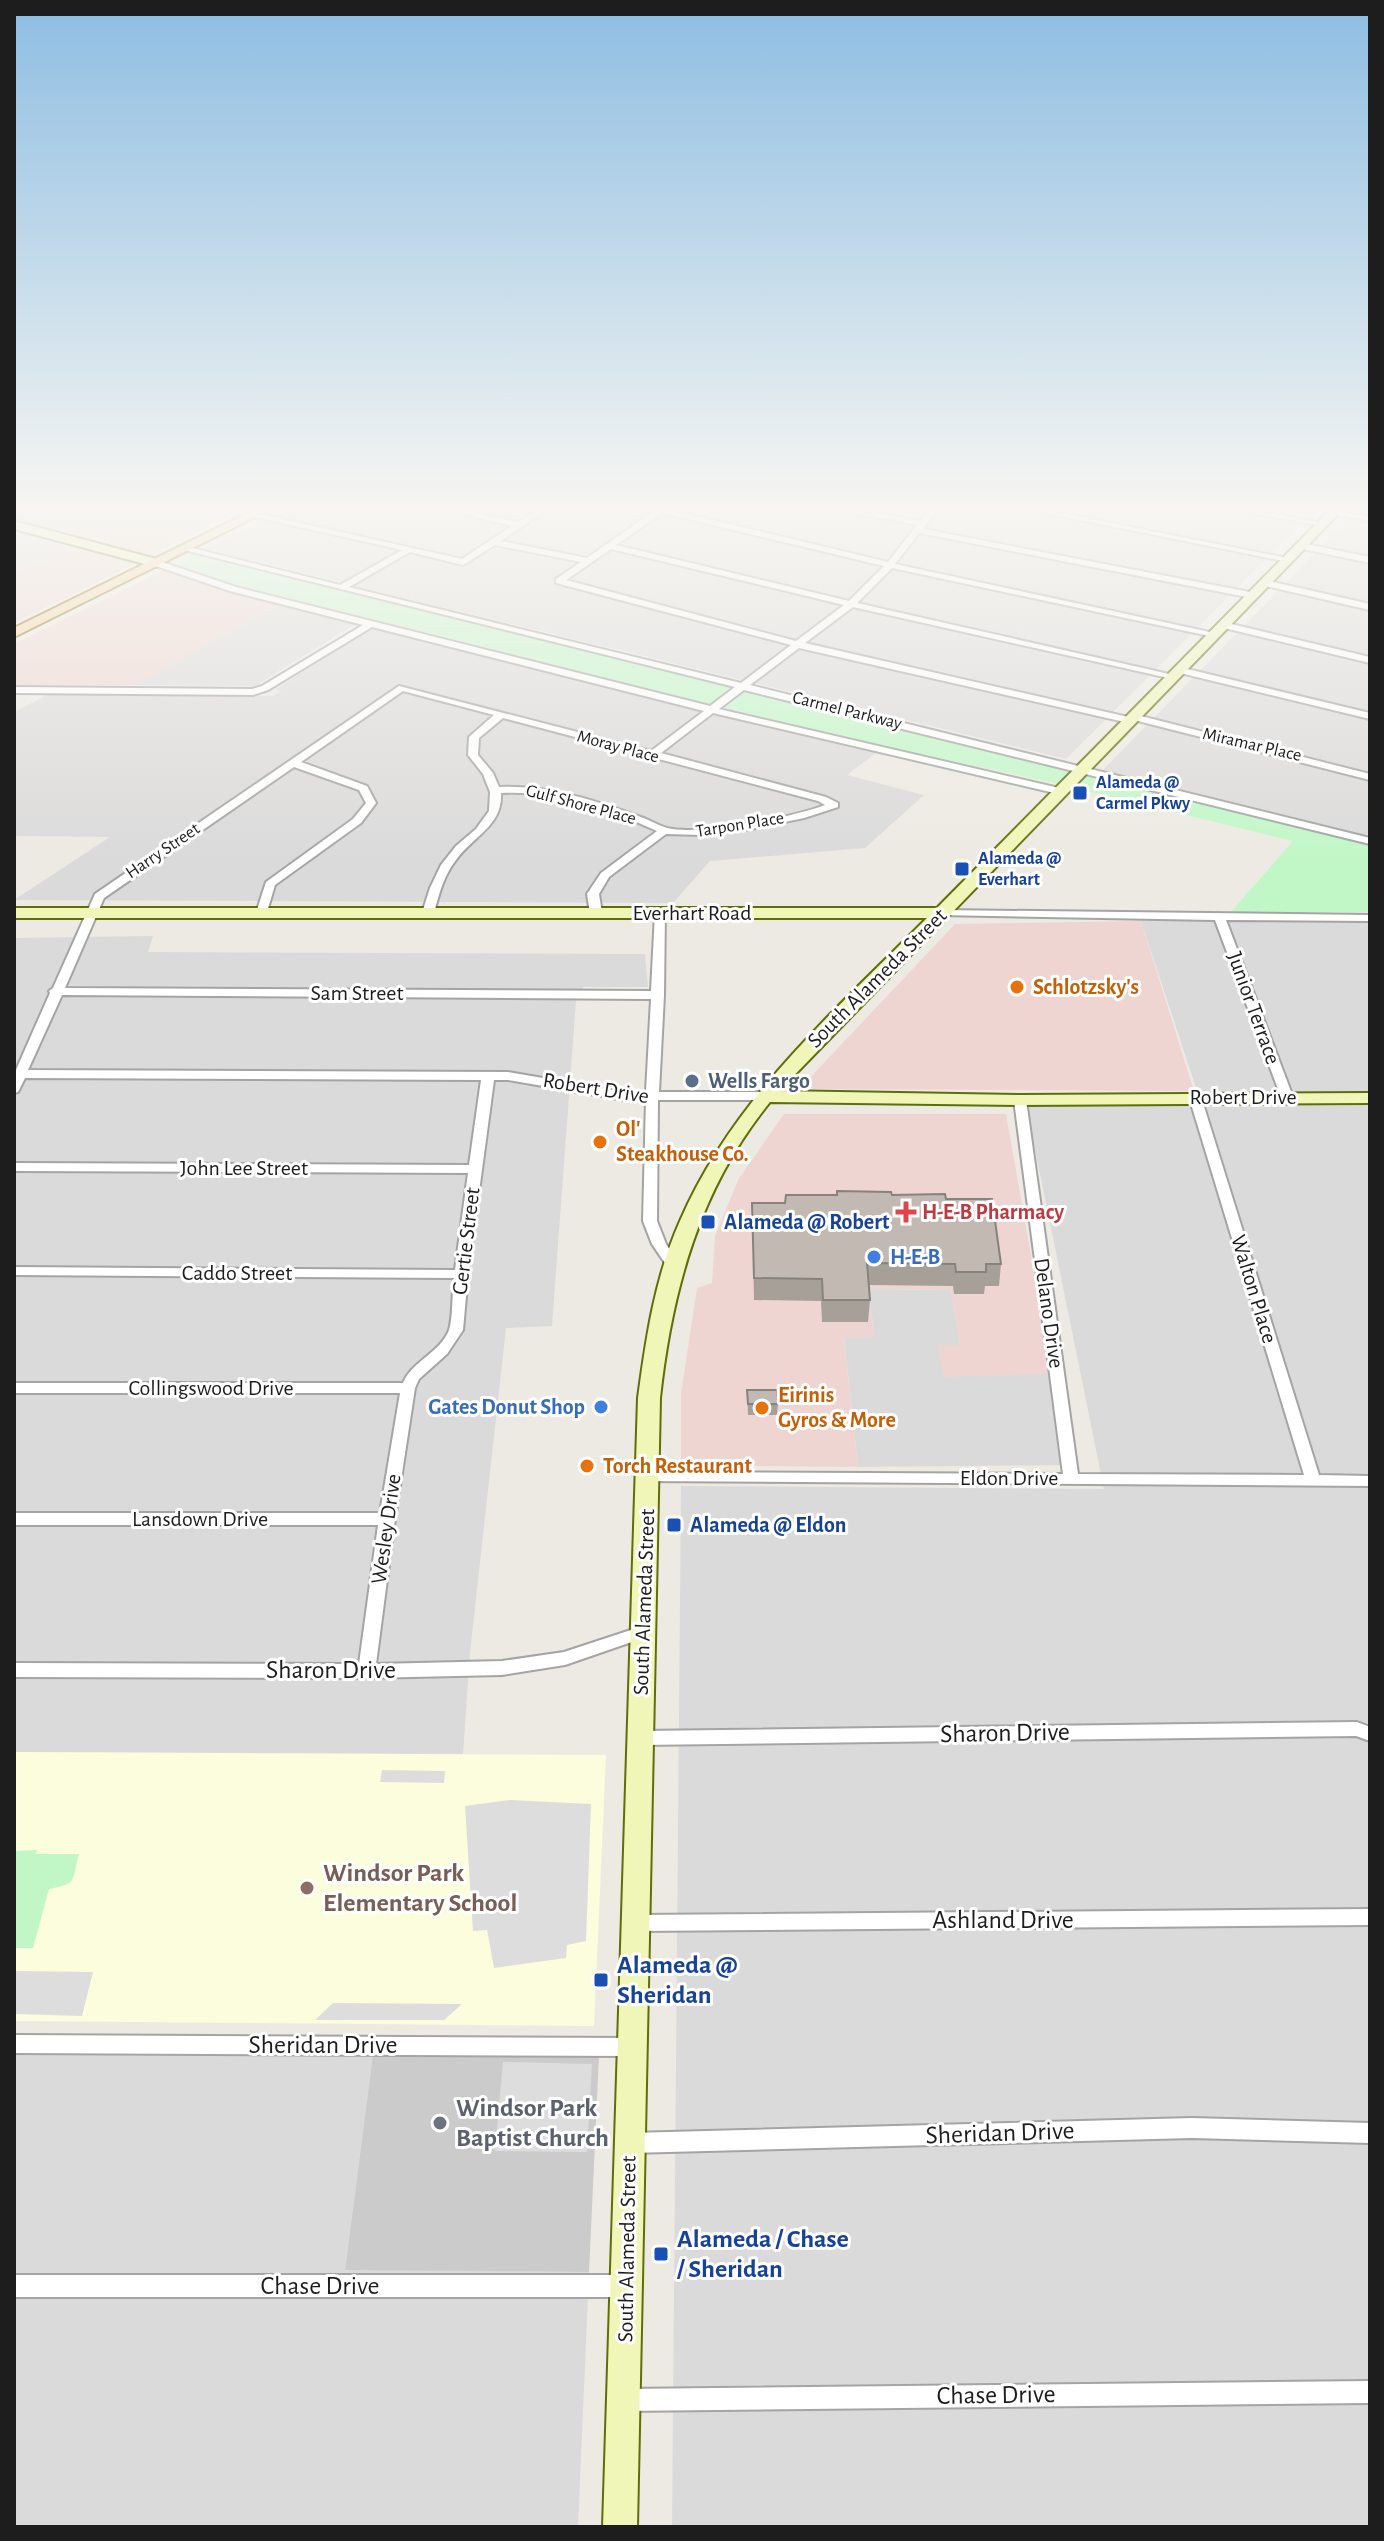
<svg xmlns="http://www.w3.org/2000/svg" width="1384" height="2541" font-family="'Alegreya Sans',sans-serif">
<rect width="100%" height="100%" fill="#edeae3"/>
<path fill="#dbdada" d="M 291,506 L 1319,506 L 1066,759 L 205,549 Z
M 1361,506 L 1370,506 L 1370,844 L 1096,777 Z
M 279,604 L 357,623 L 255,686 L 134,685 Z
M 374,627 L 877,752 L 847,775 L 924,795 L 865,848 L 710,861 L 673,903 L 14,900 L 110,837 L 14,836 L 14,712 L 49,694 L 273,696 L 281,691 L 274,690 Z
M 1141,921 L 1370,921 L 1370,2527 L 672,2527 L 681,1486 L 1104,1489 L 1026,1105 L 1201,1103 Z
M 153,936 L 148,952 L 645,954 L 648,987 L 583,987 L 576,1001 L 552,1326 L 506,1328 L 470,1653 L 463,1754 L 14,1752 L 14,938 Z
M 868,1289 L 951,1290 L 960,1345 L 1052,1374 L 1065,1465 L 858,1467 L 844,1337 L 875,1337 Z
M 14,2054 L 373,2054 L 345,2269 L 589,2272 L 578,2527 L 14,2527 Z"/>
<path fill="#eed5d2" d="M 14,506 L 248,506 L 154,553 L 136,553 L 14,522 Z
M 14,529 L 136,563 L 14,623 Z
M 164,570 L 279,604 L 134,685 L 14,685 L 14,644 Z
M 1141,921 L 1194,1091 L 813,1089 L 805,1083 L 955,924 Z
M 784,1114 L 1006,1114 L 1052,1374 L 944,1377 L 937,1345 L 960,1345 L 951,1290 L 868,1289 L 875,1337 L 844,1338 L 858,1467 L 681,1465 L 681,1394 L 697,1288 L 712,1283 L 715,1236 L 738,1180 Z"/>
<path fill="#fcfddc" d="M 14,1752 L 606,1755 L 594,2026 L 14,2021 Z"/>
<path fill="#cbcbcb" d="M 373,2054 L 599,2056 L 589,2272 L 345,2270 Z"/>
<path fill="#c1f7c7" d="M 191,554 L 1370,844 L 1370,912 L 1231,912 L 1293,841 L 1050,782 L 841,737 L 246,587 L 172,564 Z
M 37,1850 L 36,1854 L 79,1854 C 71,1883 78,1883 49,1889 L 33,1948 L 14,1948 L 14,1851 Z"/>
<path fill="#ddd" d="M 14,530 L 72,546 L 69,548 L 72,549 L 14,575 Z
M 382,1770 L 445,1771 L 444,1783 L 380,1782 Z
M 510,1800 L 591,1804 L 586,1941 L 567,1945 L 566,1958 L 494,1968 L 487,1930 L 473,1931 L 465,1806 Z
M 14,1971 L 93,1972 L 82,2016 L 14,2014 Z
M 333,2003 L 462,2004 L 444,2020 L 315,2020 Z
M 503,2062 L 592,2064 L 587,2152 L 495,2151 Z"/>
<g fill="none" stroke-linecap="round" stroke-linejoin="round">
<g stroke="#a4a4a4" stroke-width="4">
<path id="street" d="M 427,506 L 441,506 L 518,522 L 543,506 L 552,506 L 501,541 L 587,558 L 661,506 L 670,506 L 667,509 L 888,562 L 917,525 L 826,508 L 822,506 L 837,506 L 920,521 L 932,506 L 940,506 L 923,529 L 1255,593 L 1256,595 L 1252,598 L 919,533 L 895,564 L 1219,634 L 1214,637 L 892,568 L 857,603 L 1178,676 L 1173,679 L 853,607 L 805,643 L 1128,717 L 1133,714 L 1370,774 L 1370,780 L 1134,720 L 1129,723 L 799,648 L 750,685 L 1370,838 L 1370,844 L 744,690 L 719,709 L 1059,788 L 1064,791 L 1059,794 L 713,713 L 661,753 L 826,797 L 838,803 L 838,807 L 804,818 L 751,829 L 701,835 L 666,834 L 609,877 L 599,894 L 602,913 L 596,916 L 590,913 L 587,894 L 601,873 L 657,831 C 609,809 554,790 501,793 C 503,826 473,836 456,860 C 444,875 439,894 434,913 L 428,916 L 422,913 L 430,888 L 441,865 L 456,846 L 476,829 L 489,811 L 490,792 L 483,774 L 468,755 L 469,737 L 494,715 L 403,691 L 301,762 L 367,786 L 376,803 L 361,823 L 275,885 L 266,915 L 258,915 L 256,913 L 266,882 L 353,819 L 366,803 L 359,790 L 294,767 L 104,898 L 65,988 L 651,991 L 655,913 L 657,911 L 665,911 L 664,995 L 659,1092 L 763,1092 L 769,1096 L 763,1100 L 658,1100 L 657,1221 L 666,1244 L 679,1263 L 672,1267 L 667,1266 L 652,1244 L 643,1221 L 646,1100 L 624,1100 L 508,1080 L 494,1080 L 468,1274 L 463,1330 L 447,1354 L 419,1379 L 415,1388 L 395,1519 L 376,1664 L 502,1661 L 564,1652 L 643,1626 L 649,1628 L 651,1632 L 649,1636 L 565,1665 L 502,1675 L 367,1678 L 14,1677 L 14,1663 L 359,1664 L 378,1525 L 14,1525 L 14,1513 L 380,1513 L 400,1393 L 14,1393 L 14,1383 L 403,1383 C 412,1361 440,1353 449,1330 C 453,1317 452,1293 454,1278 L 14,1275 L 14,1267 L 455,1270 L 468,1173 L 14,1171 L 14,1163 L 469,1165 L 481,1080 L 25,1078 L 18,1092 L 14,1093 L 14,1070 L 16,1070 L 50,993 L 49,991 L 53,988 L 95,894 L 399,686 L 651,751 L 704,711 L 372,627 L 268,690 L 253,695 L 14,693 L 14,687 L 252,689 L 262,686 L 363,625 L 230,591 L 153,565 L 153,561 L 156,560 L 236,587 L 710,706 L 735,687 L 180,549 L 184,546 L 340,585 L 402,550 L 251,516 L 251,512 L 462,559 L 512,526 ZM 662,513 L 884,566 L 849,601 L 616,545 ZM 495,545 L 581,562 L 556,579 L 556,583 L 791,645 L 741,683 L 349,587 L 410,552 L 463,565 ZM 611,549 L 844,605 L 796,641 L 566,580 ZM 503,718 L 818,801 L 825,805 C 793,817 699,836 667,828 C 657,825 648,819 638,816 C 593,800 548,785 499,787 L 493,773 L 478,755 L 479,738 ZM 62,995 L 651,999 L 646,1092 L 624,1092 L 508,1072 L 28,1070 Z
M 1011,506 L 1026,506 L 1292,559 L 1288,562 Z
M 1218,506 L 1234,506 L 1326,524 L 1322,526 Z
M 1334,510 L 1370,517 L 1370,521 L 1331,514 L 1330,512 Z
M 1301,543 L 1370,557 L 1370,563 L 1298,548 L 1297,546 Z
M 1264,580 L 1370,604 L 1370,610 L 1261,585 L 1260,583 Z
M 1223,622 L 1370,657 L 1370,663 L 1220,627 L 1220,623 Z
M 1179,667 L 1370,713 L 1370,719 L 1176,672 L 1176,668 Z
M 942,910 L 1370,915 L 1370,921 L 1226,920 L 1293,1097 L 1287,1101 L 1281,1097 L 1215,920 L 938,915 L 936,913 Z
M 1195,1093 L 1201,1097 L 1319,1475 L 1370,1476 L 1370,1486 L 641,1481 L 639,1477 L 641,1473 L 647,1472 L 1063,1474 L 1014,1100 L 1020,1096 L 1026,1100 L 1078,1474 L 1304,1475 L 1189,1097 Z
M 1357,1722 L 1370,1727 L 1370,1741 L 1356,1736 L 640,1745 L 634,1743 L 631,1738 L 634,1733 L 640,1731 Z
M 1370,1909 L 1370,1925 L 635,1931 L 628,1929 L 625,1923 L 628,1917 L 635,1915 Z
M 14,2035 L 632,2038 L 639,2041 L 642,2047 L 639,2053 L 632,2056 L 14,2053 Z
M 1192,2118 L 1370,2123 L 1370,2143 L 1192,2138 L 630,2153 L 623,2150 L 620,2143 L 623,2136 L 630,2133 Z
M 14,2275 L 626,2275 L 634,2278 L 637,2286 L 634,2294 L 626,2297 L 14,2297 Z
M 1370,2381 L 1370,2403 L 623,2411 L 615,2408 L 612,2400 L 615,2392 L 623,2389 Z"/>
</g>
<g stroke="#5e6e09" stroke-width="4">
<path id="secondary" d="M 1334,506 L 1346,506 L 779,1091 L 1020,1095 L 1370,1093 L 1370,1103 L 1020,1105 L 770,1102 C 700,1188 672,1289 660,1398 L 637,2527 L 603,2527 L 638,1398 C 646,1338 655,1277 680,1221 C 733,1098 834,1012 927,918 L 14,918 L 14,908 L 937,908 Z
M 14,521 L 160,560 L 162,563 L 156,567 L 14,529 Z"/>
</g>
<g stroke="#8f6807" stroke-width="4">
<path id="primary" d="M 262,506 L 277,506 L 14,637 L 14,628 Z"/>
</g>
<use href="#street" fill="#fff" fill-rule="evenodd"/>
<use href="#secondary" fill="#f0f6b8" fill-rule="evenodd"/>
<use href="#primary" fill="#f7d59e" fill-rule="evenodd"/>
</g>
<path fill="#a7a099" d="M 892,1195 L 946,1199 L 1001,1264 L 999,1286 L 985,1286 L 984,1294 L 954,1294 L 953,1286 L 869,1285 L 870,1300 L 868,1322 L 822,1322 L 821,1301 L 754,1300 L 752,1203 L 785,1203 Z
M 747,1390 L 778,1404 L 777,1415 L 748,1415 Z"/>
<path fill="#c2bab2" stroke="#88827d" stroke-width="2" d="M 837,1191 L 891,1192 L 892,1195 L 945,1194 L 946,1199 L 992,1199 L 1001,1264 L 986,1264 L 986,1272 L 956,1272 L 955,1264 L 867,1263 L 870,1300 L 823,1300 L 822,1279 L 754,1278 L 752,1203 L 785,1203 L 786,1195 L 837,1195 Z
M 747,1390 L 777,1390 L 778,1404 L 748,1404 Z"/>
<linearGradient id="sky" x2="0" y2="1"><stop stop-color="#8dbde2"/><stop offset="0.59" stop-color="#f7f6f2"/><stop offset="1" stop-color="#f7f6f2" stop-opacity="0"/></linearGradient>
<rect width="1384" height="861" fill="url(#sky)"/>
<g fill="#1a4fb4" stroke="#fff" stroke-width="3">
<rect x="1072" y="785" width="16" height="16" rx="4"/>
<rect x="954" y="861" width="16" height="16" rx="4"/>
<rect x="700" y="1214" width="16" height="16" rx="4"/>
<rect x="666" y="1517" width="16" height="16" rx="4"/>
<rect x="593" y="1972" width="16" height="16" rx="4"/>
<rect x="653" y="2246" width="16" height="16" rx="4"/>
</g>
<g fill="#e8710a" stroke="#fff" stroke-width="3">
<circle cx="1017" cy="987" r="8"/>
<circle cx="600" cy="1142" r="8"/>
<circle cx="762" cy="1408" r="8"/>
<circle cx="587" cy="1466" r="8"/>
</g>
<circle fill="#5c6f8a" stroke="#fff" stroke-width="3" cx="692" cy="1081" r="8"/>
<path fill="#e0444e" stroke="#fff" stroke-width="3" d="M902 1200h8v8h8v8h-8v8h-8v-8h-8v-8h8z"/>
<g fill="#3f7fe0" stroke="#fff" stroke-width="3">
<circle cx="874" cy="1257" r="8"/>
<circle cx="601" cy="1407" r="8"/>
</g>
<circle fill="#8d6e63" stroke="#fff" stroke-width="3" cx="307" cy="1888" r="8"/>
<circle fill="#6b7280" stroke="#fff" stroke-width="3" cx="440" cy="2123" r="8"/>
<g text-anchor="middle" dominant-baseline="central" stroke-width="6" stroke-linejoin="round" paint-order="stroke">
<g font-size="18" fill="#1d1d1d" stroke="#fff">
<text transform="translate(847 711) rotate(14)">Carmel Parkway</text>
<text transform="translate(1252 745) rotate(13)">Miramar Place</text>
<text transform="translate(618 747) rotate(15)">Moray Place</text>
<text transform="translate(581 805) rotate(15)">Gulf Shore Place</text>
<text transform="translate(740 825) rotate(-9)">Tarpon Place</text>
<text transform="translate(163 851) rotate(-34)">Harry Street</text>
</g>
<g font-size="18" font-weight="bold" fill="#164399" stroke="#fff" text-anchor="start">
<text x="1096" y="783">Alameda @<tspan x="1096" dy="21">Carmel Pkwy</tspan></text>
<text x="978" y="859">Alameda @<tspan x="978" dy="21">Everhart</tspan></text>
</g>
<g font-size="22" fill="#1d1d1d" stroke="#fff">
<text x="692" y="913">Everhart Road</text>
<text transform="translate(877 978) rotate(-45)">South Alameda Street</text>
<text x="357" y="993">Sam Street</text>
<text transform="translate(1254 1008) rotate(70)">Junior Terrace</text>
<text transform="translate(596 1088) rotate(9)">Robert Drive</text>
<text x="1243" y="1097">Robert Drive</text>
<text x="244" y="1168">John Lee Street</text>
<text transform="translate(466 1241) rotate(-83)">Gertie Street</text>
<text x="237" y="1273">Caddo Street</text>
<text transform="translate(1254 1289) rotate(73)">Walton Place</text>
<text transform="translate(1049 1313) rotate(82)">Delano Drive</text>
<text x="211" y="1388">Collingswood Drive</text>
<text x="1009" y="1478">Eldon Drive</text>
<text x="200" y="1519">Lansdown Drive</text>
<text transform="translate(386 1529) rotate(-82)">Wesley Drive</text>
<text transform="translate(644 1602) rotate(-88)">South Alameda Street</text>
<text transform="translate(627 2249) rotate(-89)">South Alameda Street</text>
</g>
<g font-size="22" font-weight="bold" fill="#c56008" stroke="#fff" text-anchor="start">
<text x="1033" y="987">Schlotzsky's</text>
<text x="616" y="1129">Ol'<tspan x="616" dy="25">Steakhouse Co.</tspan></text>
<text x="778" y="1395">Eirinis<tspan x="778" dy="25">Gyros &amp; More</tspan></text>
<text x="603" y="1466">Torch Restaurant</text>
</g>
<g font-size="22" font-weight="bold" fill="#4e5e75" stroke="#fff" text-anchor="start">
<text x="708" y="1081">Wells Fargo</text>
</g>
<g font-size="22" font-weight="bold" fill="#be3a42" stroke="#fff" text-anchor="start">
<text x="922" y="1212">H-E-B Pharmacy</text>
</g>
<g font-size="22" font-weight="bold" fill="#164399" stroke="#fff" text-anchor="start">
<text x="724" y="1222">Alameda @ Robert</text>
<text x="690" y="1525">Alameda @ Eldon</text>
</g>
<g font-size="22" font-weight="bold" fill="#366cbe" stroke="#fff" text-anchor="start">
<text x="890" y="1257">H-E-B</text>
<text x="585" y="1407" text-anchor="end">Gates Donut Shop</text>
</g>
<g font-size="26" fill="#1d1d1d" stroke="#fff">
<text x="331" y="1670">Sharon Drive</text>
<text transform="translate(1005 1733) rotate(-1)">Sharon Drive</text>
<text x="1003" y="1920">Ashland Drive</text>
<text x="323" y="2045">Sheridan Drive</text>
<text transform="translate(1000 2133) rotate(-2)">Sheridan Drive</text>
<text x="320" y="2286">Chase Drive</text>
<text transform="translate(996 2395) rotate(-1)">Chase Drive</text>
</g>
<g font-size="26" font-weight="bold" fill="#785e54" stroke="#fff" text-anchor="start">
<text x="323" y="1873">Windsor Park<tspan x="323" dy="30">Elementary School</tspan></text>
</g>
<g font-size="26" font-weight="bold" fill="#164399" stroke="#fff" text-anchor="start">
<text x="617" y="1965">Alameda @<tspan x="617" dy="30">Sheridan</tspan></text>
<text x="677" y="2239">Alameda / Chase<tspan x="677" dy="30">/ Sheridan</tspan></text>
</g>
<g font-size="26" font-weight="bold" fill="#5b616d" stroke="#fff" text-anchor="start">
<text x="456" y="2108">Windsor Park<tspan x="456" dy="30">Baptist Church</tspan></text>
</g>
</g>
<rect width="1384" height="2541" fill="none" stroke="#1d1d1d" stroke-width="32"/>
</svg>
